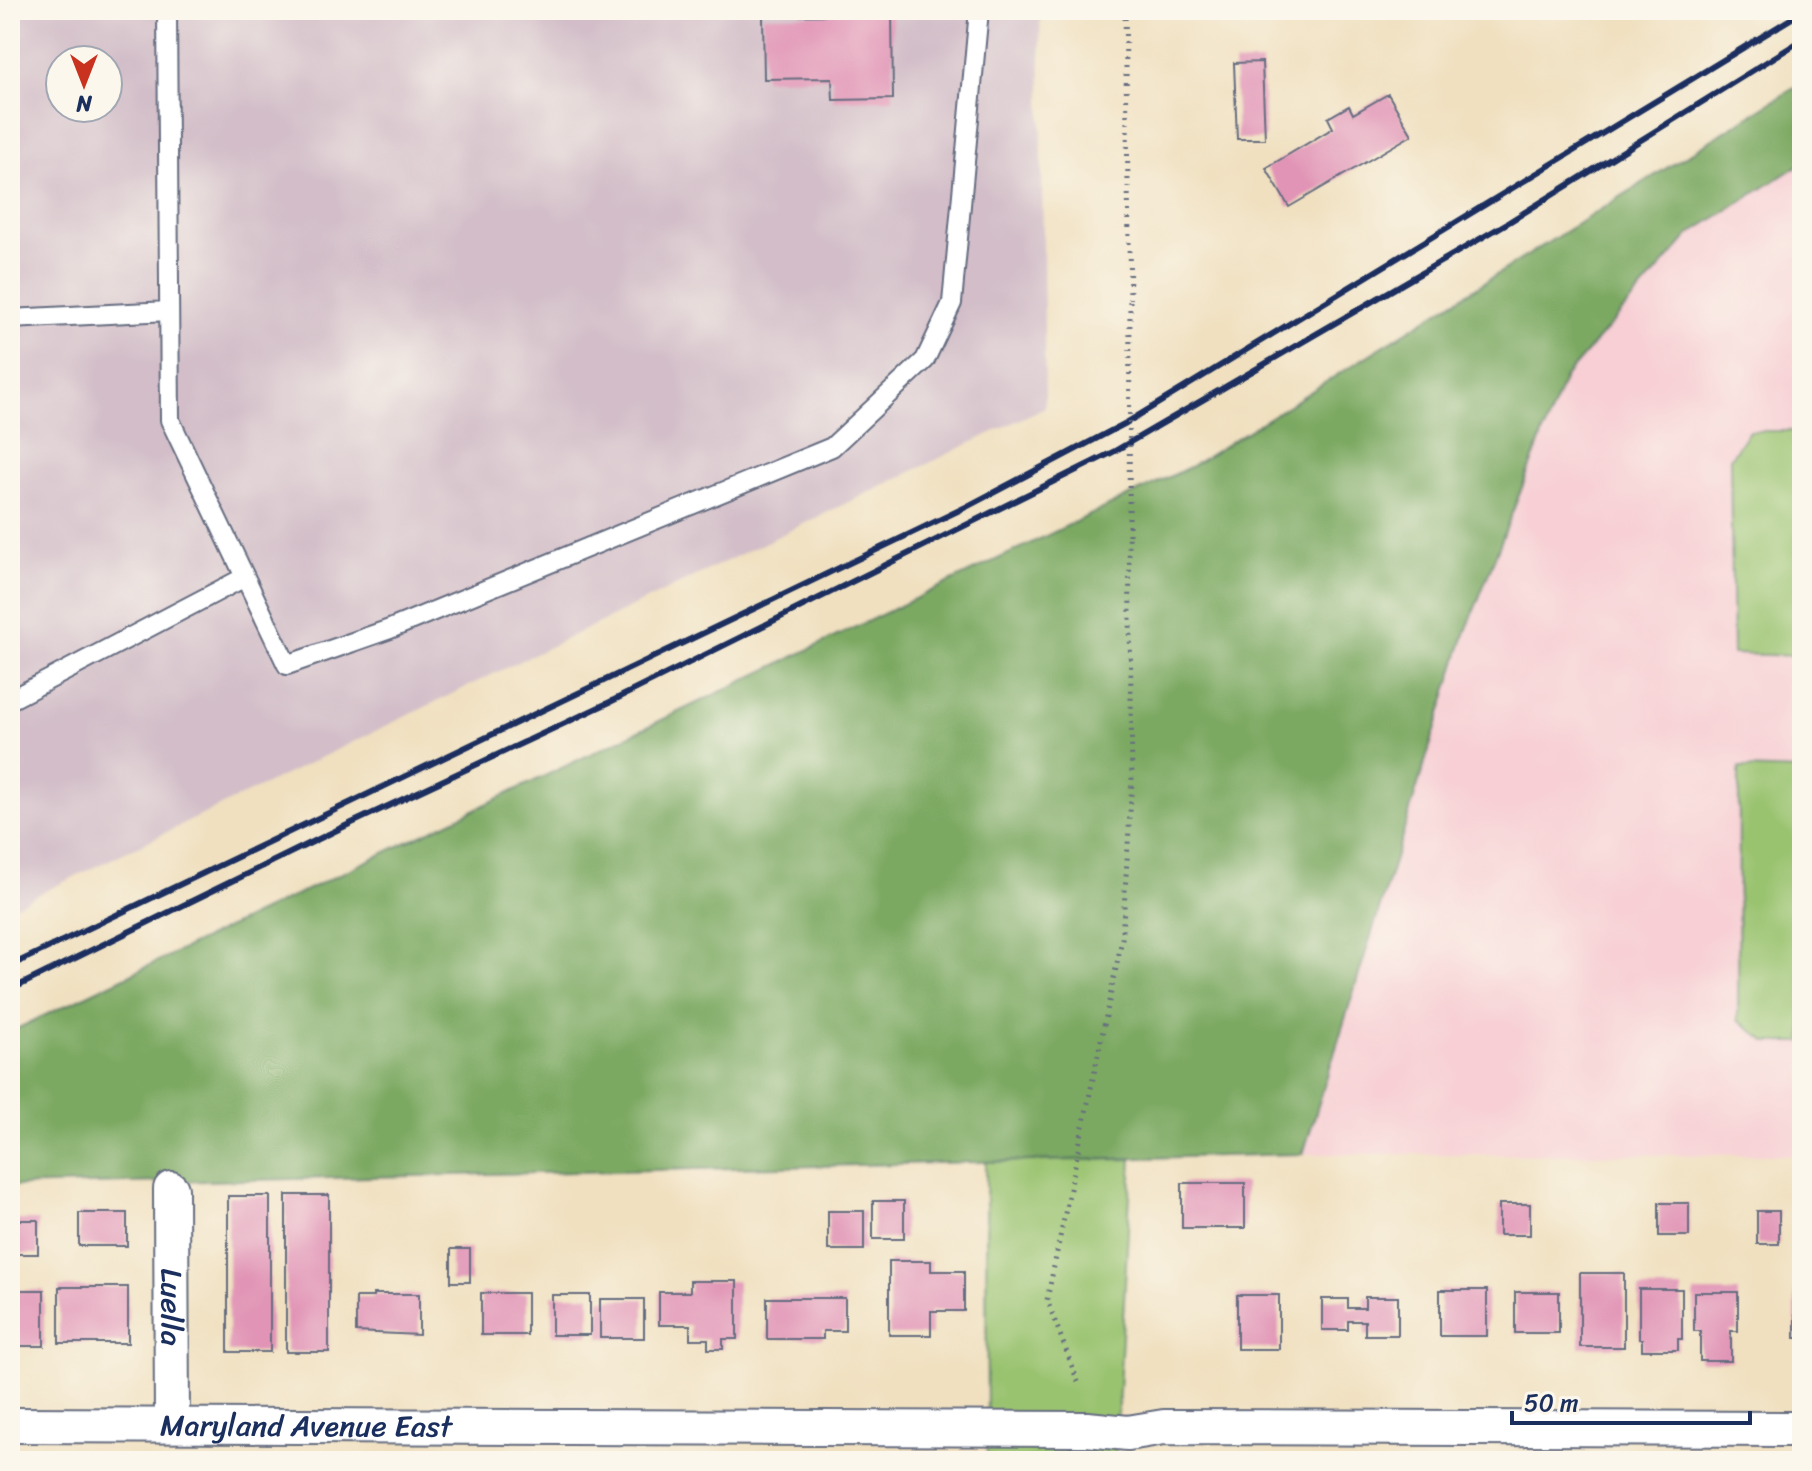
<svg xmlns="http://www.w3.org/2000/svg" width="1812" height="1471" font-family="Sriracha,sans-serif">
<rect width="100%" height="100%" fill="#fbf7ec"/>
<filter id="ink" filterUnits="userSpaceOnUse"><feTurbulence type="fractalNoise" baseFrequency=".0125" numOctaves="2"/><feDisplacementMap in="SourceGraphic" scale="16" xChannelSelector="R" yChannelSelector="G"/><feConvolveMatrix kernelMatrix="1 2 1 2 8 2 1 2 1" color-interpolation-filters="sRGB"/></filter>
<filter id="wash" filterUnits="userSpaceOnUse"><feTurbulence type="fractalNoise" baseFrequency=".006" numOctaves="4" result="noise"/><feDisplacementMap in="SourceGraphic" scale="32" xChannelSelector="R" yChannelSelector="G"/><feGaussianBlur stdDeviation="1.8" result="paint"/><feColorMatrix in="noise" values="0 0 0 0 0 0 0 0 0 0 0 0 0 0 0 0 0 1.4 0 .05"/><feComposite in="paint" operator="in"/></filter>
<g filter="url(#wash)">
<rect width="100%" height="100%" fill="#f0e0c0"/>
<path fill="#f7cfd4" d="M 1802,163 L 1802,1155 L 1303,1154 L 1465,634 L 1565,377 L 1690,234 Z"/>
<path fill="#d2bdc8" fill-rule="evenodd" d="M 10,10 L 1040,10 L 1045,407 L 10,908 ZM 60,60 L 108,60 L 108,108 L 60,108 Z"/>
<path fill="#9ac370" stroke="#5a7967" stroke-width="2" d="M 1749,431 L 1802,431 L 1802,656 L 1733,654 L 1730,458 Z
M 1739,768 L 1802,770 L 1802,1042 L 1767,1042 L 1738,1020 Z
M 1132,1159 L 1115,1461 L 987,1461 L 986,1162 Z"/>
<path fill="#7ba962" stroke="#4b6c60" stroke-width="2" d="M 1802,83 L 1802,163 L 1690,234 L 1565,377 L 1465,634 L 1303,1154 L 10,1186 L 10,1032 L 1192,466 Z"/>
<g id="blocks">
<path fill="#e194b6" d="M 833,10 L 892,10 L 893,99 L 833,100 L 832,78 L 764,79 L 763,16 L 833,15 Z
M 1262,62 L 1265,139 L 1237,139 L 1234,63 Z
M 1388,94 L 1412,135 L 1289,207 L 1266,168 L 1333,128 L 1328,118 L 1349,106 L 1353,114 Z
M 1182,1183 L 1245,1183 L 1245,1228 L 1182,1228 Z
M 286,1195 L 329,1195 L 329,1352 L 286,1352 Z
M 228,1196 L 270,1196 L 270,1352 L 228,1352 Z
M 873,1201 L 904,1201 L 904,1239 L 873,1239 Z
M 1659,1203 L 1689,1203 L 1689,1236 L 1659,1236 Z
M 1499,1204 L 1530,1204 L 1530,1235 L 1499,1235 Z
M 828,1211 L 864,1211 L 864,1250 L 828,1250 Z
M 1757,1211 L 1779,1211 L 1779,1244 L 1757,1244 Z
M 79,1213 L 127,1213 L 127,1246 L 79,1246 Z
M 10,1220 L 38,1220 L 38,1254 L 10,1254 Z
M 451,1249 L 470,1249 L 470,1282 L 451,1282 Z
M 889,1261 L 931,1261 L 931,1271 L 964,1271 L 964,1311 L 931,1311 L 931,1335 L 889,1335 Z
M 1580,1273 L 1624,1273 L 1624,1347 L 1580,1347 Z
M 1795,1280 L 1802,1280 L 1802,1338 L 1795,1338 Z
M 690,1281 L 737,1281 L 737,1339 L 723,1339 L 723,1349 L 708,1349 L 708,1339 L 690,1339 L 690,1325 L 659,1325 L 659,1292 L 690,1292 Z
M 59,1287 L 128,1287 L 128,1343 L 59,1343 Z
M 1639,1289 L 1682,1289 L 1682,1339 L 1678,1339 L 1678,1350 L 1642,1350 L 1642,1339 L 1639,1339 Z
M 10,1290 L 44,1290 L 44,1346 L 10,1346 Z
M 1440,1290 L 1487,1290 L 1487,1336 L 1440,1336 Z
M 1515,1292 L 1559,1292 L 1559,1333 L 1515,1333 Z
M 1694,1292 L 1738,1292 L 1738,1331 L 1731,1331 L 1731,1361 L 1700,1361 L 1700,1331 L 1694,1331 Z
M 481,1293 L 527,1293 L 527,1335 L 481,1335 Z
M 373,1294 L 419,1294 L 419,1335 L 356,1332 L 356,1297 L 373,1297 Z
M 552,1295 L 590,1295 L 590,1335 L 552,1335 Z
M 1237,1295 L 1279,1295 L 1279,1349 L 1237,1349 Z
M 1365,1297 L 1398,1297 L 1398,1335 L 1365,1335 L 1365,1321 L 1348,1321 L 1348,1330 L 1322,1330 L 1322,1299 L 1348,1299 L 1348,1308 L 1365,1308 Z
M 767,1298 L 845,1298 L 845,1331 L 823,1331 L 823,1339 L 767,1339 Z
M 600,1299 L 644,1299 L 644,1338 L 600,1338 Z"/>
</g>
</g>
<g filter="url(#ink)">
<use href="#blocks" fill-opacity="0" stroke="#666d80" stroke-width="2"/>
<g fill="none" stroke-linecap="round" stroke-linejoin="round">
<g stroke="#666d80" stroke-width="22">
<path id="lane" d="M 167,10 L 170,420 L 287,665 L 390,629 L 832,447 L 925,360 L 952,303 L 979,10
M 10,319 L 169,311
M 10,700 L 245,577"/>
</g>
<g stroke="#666d80" stroke-width="38">
<g id="street">
<path id="s1" d="M 171,1189 L 172,1425"/>
<path id="s2" d="M 10,1425 L 1087,1429 L 1128,1433 L 1164,1427 L 1802,1429"/>
</g>
</g>
<path stroke="#666d80" stroke-width="5" stroke-dasharray="2 6" stroke-linecap="butt" d="M 1125,10 L 1130,299
M 1078,1382 L 1047,1300 L 1122,939 L 1132,781 L 1129,535"/>
<use href="#lane" stroke="#fff" stroke-width="18"/>
<use href="#street" stroke="#fff" stroke-width="34"/>
<path stroke="#1b2f5e" stroke-width="6" d="M 10,966 L 968,506 L 1126,423 L 1802,12
M 10,990 L 339,829 L 610,702 L 1113,452 L 1509,222 L 1802,40"/>
<path stroke="#666d80" stroke-width="5" stroke-dasharray="2 6" stroke-linecap="butt" d="M 1129,535 L 1130,299"/>
</g>
</g>
<g text-anchor="middle" dominant-baseline="central" stroke-width="6" stroke-linejoin="round" paint-order="stroke">
<g font-size="30" fill="#1b2f5e" stroke="#fbf7ec">
<text stroke="none"><textPath href="#s1" startOffset="118">Luella</textPath></text>
<text stroke="none"><textPath href="#s2" startOffset="296">Maryland Avenue East</textPath></text>
</g>
</g>
<rect width="1812" height="1471" fill="none" stroke="#fbf7ec" stroke-width="40"/>
<g transform="translate(84 84) rotate(180)"><circle r="38" fill="#fbf7ec" stroke="#a1a7b3" stroke-width="2"/>
<path d="M0-6L14 30L0 20L-14 30Z" fill="#c8321e"/>
<text y="-12" font-size="22" font-weight="bold" text-anchor="middle" fill="#1b2f5e">N</text>
</g>
<path d="M1512 1411v12h238v-12" fill="none" stroke="#1b2f5e" stroke-width="4"/>
<text x="1524" y="1411" font-size="24" fill="#1b2f5e" stroke="#fbf7ec" stroke-width="6" paint-order="stroke">50 m</text>
</svg>
